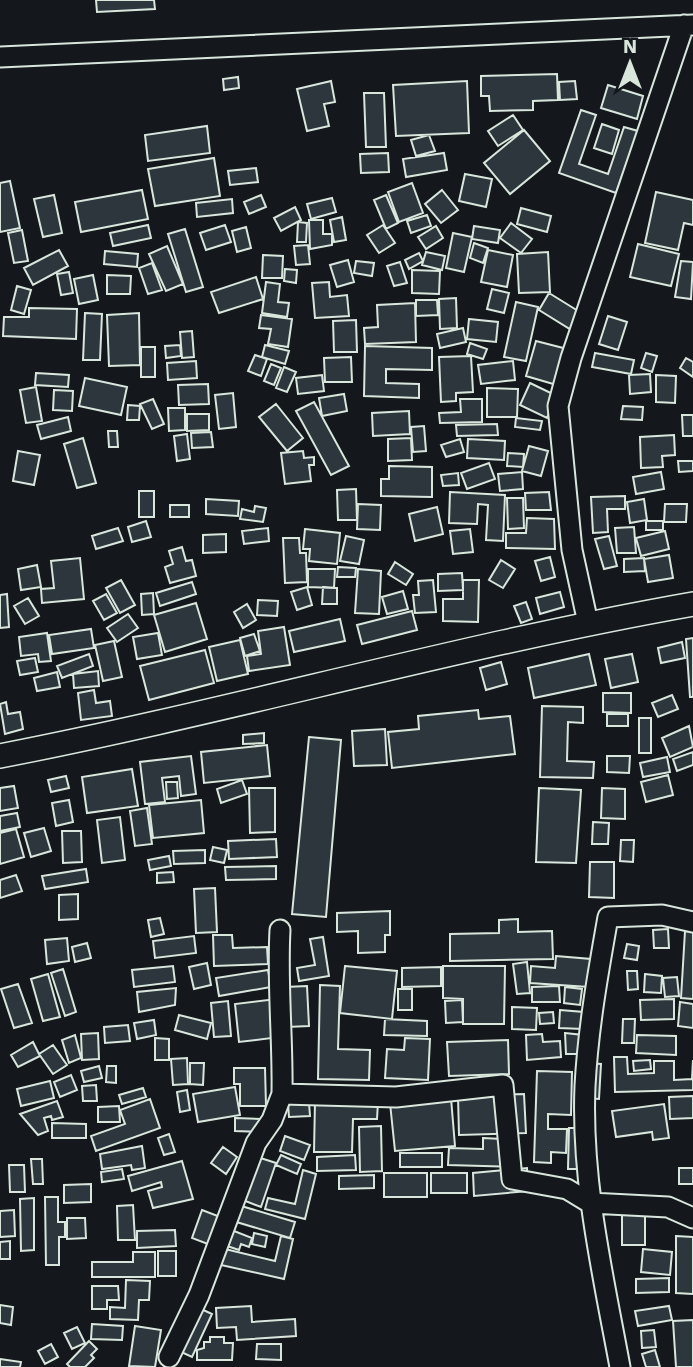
<svg xmlns="http://www.w3.org/2000/svg" width="693" height="1367" font-family="'Work Sans',sans-serif">
<rect width="100%" height="100%" fill="#14181c"/>
<path fill="#2c363c" stroke="#d8e6dc" stroke-width="2" d="M 96,0 L 154,0 L 155,9 L 97,12 Z
M 557,74 L 558,100 L 533,101 L 533,110 L 490,111 L 489,96 L 481,96 L 481,76 Z
M 238,77 L 239,88 L 224,90 L 223,79 Z
M 331,81 L 335,102 L 324,104 L 329,126 L 307,131 L 297,89 Z
M 467,81 L 469,133 L 396,136 L 393,85 Z
M 575,81 L 577,99 L 560,100 L 559,82 Z
M 608,85 L 643,96 L 637,119 L 601,108 Z
M 364,93 L 384,93 L 386,147 L 366,147 Z
M 581,110 L 596,115 L 579,164 L 608,174 L 624,127 L 638,131 L 616,193 L 559,173 Z
M 513,115 L 523,130 L 498,146 L 488,131 Z
M 602,124 L 619,130 L 612,154 L 594,148 Z
M 207,126 L 210,153 L 148,161 L 145,135 Z
M 524,130 L 550,161 L 510,194 L 484,163 Z
M 429,135 L 435,151 L 416,156 L 411,140 Z
M 388,153 L 389,172 L 361,173 L 360,154 Z
M 444,153 L 447,170 L 406,177 L 403,159 Z
M 214,158 L 220,196 L 155,206 L 148,169 Z
M 256,168 L 258,182 L 230,185 L 228,171 Z
M 465,174 L 492,179 L 486,207 L 459,201 Z
M 10,181 L 20,228 L 0,232 L 0,183 Z
M 412,183 L 423,213 L 399,222 L 388,192 Z
M 142,190 L 148,219 L 81,232 L 75,202 Z
M 442,190 L 458,210 L 441,223 L 425,204 Z
M 656,192 L 693,200 L 693,225 L 684,223 L 678,250 L 645,243 Z
M 54,195 L 62,233 L 43,237 L 34,199 Z
M 261,195 L 266,207 L 249,214 L 244,202 Z
M 386,195 L 398,223 L 386,229 L 374,200 Z
M 332,198 L 336,212 L 311,219 L 307,204 Z
M 232,199 L 233,213 L 197,217 L 196,203 Z
M 295,207 L 301,220 L 281,231 L 274,218 Z
M 521,208 L 551,216 L 547,232 L 517,224 Z
M 427,215 L 431,226 L 411,233 L 407,221 Z
M 342,217 L 346,240 L 334,242 L 330,220 Z
M 309,220 L 323,220 L 323,234 L 332,234 L 332,245 L 310,249 Z
M 298,222 L 307,223 L 306,242 L 297,242 Z
M 511,223 L 532,239 L 521,253 L 500,238 Z
M 148,225 L 151,238 L 113,246 L 110,233 Z
M 225,225 L 231,242 L 206,250 L 200,233 Z
M 383,225 L 395,243 L 379,253 L 367,235 Z
M 436,226 L 443,238 L 426,249 L 418,237 Z
M 474,226 L 500,230 L 498,243 L 472,239 Z
M 246,227 L 251,248 L 237,252 L 232,231 Z
M 185,229 L 203,287 L 186,292 L 168,234 Z
M 22,230 L 28,261 L 14,263 L 8,233 Z
M 453,233 L 472,237 L 464,272 L 446,268 Z
M 474,243 L 488,248 L 483,263 L 470,258 Z
M 638,244 L 679,254 L 671,286 L 630,277 Z
M 308,245 L 310,264 L 296,265 L 294,246 Z
M 167,246 L 183,284 L 166,291 L 149,254 Z
M 59,250 L 68,266 L 33,285 L 24,268 Z
M 488,250 L 513,255 L 507,287 L 481,282 Z
M 105,251 L 138,254 L 137,267 L 104,264 Z
M 426,252 L 445,256 L 442,270 L 422,265 Z
M 548,252 L 550,292 L 519,293 L 517,254 Z
M 419,253 L 423,261 L 409,269 L 405,260 Z
M 263,255 L 283,256 L 282,278 L 262,278 Z
M 348,260 L 354,282 L 337,287 L 330,265 Z
M 356,261 L 374,263 L 372,276 L 354,273 Z
M 681,261 L 693,262 L 691,299 L 675,297 Z
M 400,262 L 407,283 L 394,286 L 387,266 Z
M 152,263 L 162,290 L 148,294 L 139,268 Z
M 285,269 L 297,270 L 296,283 L 284,281 Z
M 412,270 L 440,271 L 439,294 L 412,293 Z
M 69,272 L 73,293 L 61,295 L 57,274 Z
M 93,275 L 98,300 L 79,304 L 74,279 Z
M 107,275 L 131,276 L 130,294 L 107,294 Z
M 256,277 L 263,299 L 219,313 L 211,292 Z
M 266,282 L 280,284 L 278,302 L 289,303 L 287,317 L 262,313 Z
M 329,282 L 330,297 L 347,295 L 349,316 L 315,318 L 312,283 Z
M 17,286 L 31,290 L 24,314 L 11,310 Z
M 492,289 L 509,293 L 504,313 L 487,309 Z
M 549,293 L 583,314 L 573,331 L 539,310 Z
M 456,298 L 457,328 L 440,329 L 439,299 Z
M 416,300 L 437,300 L 438,315 L 416,316 Z
M 516,302 L 538,307 L 526,361 L 504,357 Z
M 415,303 L 416,342 L 365,344 L 364,328 L 378,327 L 377,305 Z
M 29,308 L 77,309 L 76,339 L 3,336 L 4,317 L 29,317 Z
M 85,313 L 102,314 L 100,360 L 83,360 Z
M 139,313 L 140,365 L 109,366 L 107,315 Z
M 261,315 L 292,319 L 288,347 L 268,344 L 271,329 L 259,328 Z
M 608,316 L 627,322 L 618,350 L 599,344 Z
M 469,319 L 498,322 L 496,342 L 467,339 Z
M 356,320 L 357,352 L 334,352 L 333,321 Z
M 463,328 L 466,342 L 440,348 L 437,334 Z
M 192,331 L 194,357 L 182,358 L 180,332 Z
M 536,341 L 571,350 L 560,386 L 526,376 Z
M 470,343 L 487,349 L 483,359 L 467,354 Z
M 180,345 L 181,356 L 166,358 L 165,346 Z
M 265,345 L 289,351 L 285,364 L 262,357 Z
M 365,346 L 432,348 L 432,370 L 386,369 L 386,383 L 419,384 L 419,398 L 364,396 Z
M 141,347 L 155,347 L 155,377 L 141,377 Z
M 595,353 L 634,360 L 631,374 L 592,367 Z
M 646,353 L 657,356 L 652,372 L 641,368 Z
M 255,355 L 267,359 L 261,376 L 248,371 Z
M 471,356 L 473,392 L 456,393 L 456,401 L 441,402 L 439,357 Z
M 351,357 L 352,382 L 325,382 L 324,358 Z
M 686,358 L 693,362 L 693,377 L 680,368 Z
M 196,361 L 197,378 L 168,380 L 167,363 Z
M 513,361 L 515,380 L 481,384 L 478,365 Z
M 271,364 L 281,368 L 274,385 L 264,381 Z
M 284,367 L 296,372 L 287,392 L 276,388 Z
M 36,373 L 69,375 L 68,387 L 35,385 Z
M 650,374 L 651,392 L 630,394 L 629,375 Z
M 322,375 L 324,391 L 298,394 L 296,378 Z
M 656,375 L 676,376 L 675,403 L 656,402 Z
M 85,378 L 127,387 L 121,415 L 79,406 Z
M 530,383 L 557,396 L 547,418 L 520,405 Z
M 208,384 L 209,404 L 179,405 L 178,385 Z
M 36,387 L 42,421 L 26,423 L 20,390 Z
M 487,388 L 518,389 L 517,417 L 487,417 Z
M 54,390 L 73,391 L 72,411 L 53,410 Z
M 233,393 L 236,427 L 219,429 L 215,395 Z
M 344,394 L 347,411 L 322,416 L 319,398 Z
M 153,399 L 164,424 L 152,429 L 140,404 Z
M 460,399 L 482,399 L 482,422 L 440,423 L 439,413 L 461,412 Z
M 314,402 L 349,466 L 331,475 L 296,411 Z
M 276,404 L 303,438 L 287,451 L 259,417 Z
M 128,405 L 140,406 L 139,420 L 127,420 Z
M 623,406 L 643,407 L 642,420 L 621,419 Z
M 168,408 L 185,408 L 185,430 L 169,431 Z
M 409,411 L 410,434 L 373,436 L 372,413 Z
M 187,414 L 209,414 L 209,430 L 187,431 Z
M 682,415 L 693,415 L 693,436 L 683,436 Z
M 68,417 L 71,431 L 41,439 L 37,425 Z
M 516,418 L 542,421 L 540,430 L 515,427 Z
M 497,424 L 498,435 L 457,436 L 456,425 Z
M 424,426 L 426,451 L 413,452 L 411,427 Z
M 108,431 L 117,431 L 118,447 L 109,447 Z
M 211,432 L 213,447 L 192,448 L 191,433 Z
M 187,434 L 190,459 L 177,461 L 174,436 Z
M 674,435 L 675,455 L 662,456 L 663,467 L 641,468 L 640,437 Z
M 83,438 L 96,483 L 77,488 L 64,444 Z
M 411,438 L 412,460 L 388,461 L 388,439 Z
M 460,439 L 464,452 L 446,457 L 441,445 Z
M 468,439 L 505,441 L 504,460 L 467,458 Z
M 529,446 L 548,451 L 541,476 L 522,471 Z
M 18,451 L 40,455 L 34,485 L 13,481 Z
M 303,451 L 304,458 L 314,457 L 314,465 L 309,465 L 311,481 L 285,484 L 281,453 Z
M 508,453 L 524,454 L 523,467 L 507,466 Z
M 678,461 L 693,461 L 693,471 L 679,472 Z
M 489,463 L 495,479 L 467,489 L 461,473 Z
M 389,466 L 432,467 L 432,497 L 381,496 L 381,479 L 389,479 Z
M 522,472 L 523,489 L 500,491 L 498,474 Z
M 661,472 L 664,489 L 636,494 L 633,477 Z
M 458,473 L 459,485 L 443,486 L 441,475 Z
M 356,489 L 357,520 L 338,520 L 337,490 Z
M 139,491 L 154,491 L 154,517 L 139,517 Z
M 450,492 L 505,495 L 503,541 L 486,540 L 488,505 L 478,504 L 477,524 L 449,523 Z
M 549,492 L 551,510 L 526,510 L 525,493 Z
M 625,496 L 625,509 L 607,509 L 608,532 L 593,533 L 591,497 Z
M 507,498 L 523,498 L 524,528 L 508,529 Z
M 206,499 L 239,501 L 238,516 L 206,514 Z
M 644,499 L 647,520 L 630,523 L 627,502 Z
M 358,504 L 381,505 L 380,530 L 357,529 Z
M 665,504 L 687,504 L 686,522 L 664,522 Z
M 170,505 L 189,505 L 189,517 L 170,517 Z
M 255,506 L 266,508 L 263,522 L 240,519 L 242,509 L 254,512 Z
M 437,507 L 443,534 L 415,541 L 409,514 Z
M 527,518 L 554,519 L 555,549 L 506,548 L 506,533 L 526,533 Z
M 146,521 L 151,537 L 132,542 L 128,527 Z
M 646,521 L 663,521 L 663,530 L 646,530 Z
M 634,527 L 636,553 L 617,553 L 615,528 Z
M 118,528 L 123,541 L 96,549 L 92,536 Z
M 268,528 L 269,541 L 244,544 L 242,531 Z
M 305,529 L 340,533 L 337,564 L 309,561 L 310,549 L 303,549 Z
M 470,529 L 473,552 L 453,554 L 450,531 Z
M 665,531 L 669,549 L 641,556 L 636,538 Z
M 226,534 L 226,552 L 203,553 L 203,535 Z
M 346,536 L 364,540 L 359,564 L 340,561 Z
M 609,536 L 617,566 L 604,569 L 595,539 Z
M 283,538 L 299,538 L 300,553 L 306,553 L 307,582 L 285,583 Z
M 182,547 L 186,561 L 192,560 L 196,576 L 170,583 L 165,567 L 173,564 L 169,551 Z
M 669,555 L 673,578 L 648,582 L 644,559 Z
M 550,557 L 555,577 L 541,581 L 535,561 Z
M 80,558 L 84,599 L 42,603 L 41,589 L 54,588 L 51,561 Z
M 644,558 L 645,571 L 624,572 L 624,559 Z
M 501,560 L 515,569 L 503,588 L 489,580 Z
M 395,562 L 413,574 L 406,585 L 388,574 Z
M 37,565 L 41,587 L 21,590 L 18,569 Z
M 338,567 L 356,568 L 355,577 L 337,577 Z
M 308,569 L 335,569 L 334,588 L 308,587 Z
M 358,569 L 381,571 L 379,614 L 355,613 Z
M 462,573 L 463,590 L 438,591 L 438,574 Z
M 121,580 L 135,605 L 120,613 L 106,588 Z
M 433,580 L 436,612 L 415,613 L 413,595 L 419,595 L 418,581 Z
M 463,580 L 479,580 L 478,622 L 443,621 L 443,599 L 463,599 Z
M 192,582 L 196,594 L 160,606 L 156,593 Z
M 307,587 L 312,605 L 297,610 L 291,592 Z
M 323,587 L 337,588 L 337,604 L 322,604 Z
M 403,591 L 408,609 L 387,614 L 382,597 Z
M 560,592 L 564,607 L 540,614 L 536,598 Z
M 153,593 L 154,614 L 142,615 L 141,594 Z
M 7,594 L 9,627 L 0,628 L 0,595 Z
M 106,594 L 117,613 L 104,620 L 93,601 Z
M 28,598 L 39,616 L 25,624 L 14,606 Z
M 258,600 L 278,601 L 277,616 L 257,615 Z
M 526,602 L 532,619 L 521,623 L 514,606 Z
M 196,603 L 207,639 L 165,652 L 154,615 Z
M 247,604 L 256,620 L 243,628 L 234,612 Z
M 412,611 L 417,630 L 362,644 L 357,625 Z
M 128,614 L 138,628 L 117,642 L 107,628 Z
M 340,619 L 345,641 L 294,652 L 289,631 Z
M 284,627 L 290,665 L 249,671 L 247,656 L 261,654 L 258,631 Z
M 91,629 L 94,648 L 52,654 L 49,635 Z
M 47,633 L 51,661 L 39,662 L 38,654 L 21,656 L 19,637 Z
M 158,633 L 162,655 L 137,659 L 133,637 Z
M 254,634 L 260,651 L 245,656 L 240,638 Z
M 693,638 L 693,697 L 690,697 L 686,639 Z
M 240,640 L 248,674 L 217,681 L 209,647 Z
M 114,641 L 122,677 L 103,681 L 95,645 Z
M 682,642 L 685,658 L 661,663 L 658,648 Z
M 205,650 L 214,683 L 149,700 L 140,666 Z
M 89,654 L 93,666 L 62,678 L 57,666 Z
M 589,654 L 596,685 L 534,698 L 528,668 Z
M 632,654 L 638,682 L 611,688 L 605,659 Z
M 35,658 L 38,672 L 20,675 L 17,661 Z
M 501,662 L 507,684 L 486,690 L 480,668 Z
M 98,671 L 99,686 L 74,688 L 73,674 Z
M 57,672 L 60,687 L 37,691 L 34,678 Z
M 94,690 L 96,703 L 110,701 L 112,716 L 81,720 L 78,693 Z
M 603,693 L 631,693 L 631,713 L 603,712 Z
M 672,695 L 678,709 L 658,717 L 652,703 Z
M 6,702 L 8,714 L 20,712 L 23,729 L 5,734 L 0,704 Z
M 542,706 L 583,707 L 583,723 L 568,722 L 567,761 L 594,762 L 593,778 L 540,777 Z
M 478,710 L 479,719 L 510,716 L 515,754 L 392,768 L 388,732 L 419,729 L 418,716 Z
M 607,714 L 628,714 L 628,726 L 607,726 Z
M 639,718 L 651,718 L 651,753 L 639,753 Z
M 689,726 L 693,747 L 670,757 L 662,738 Z
M 385,729 L 387,765 L 354,766 L 352,731 Z
M 264,733 L 264,743 L 243,744 L 243,735 Z
M 309,737 L 341,740 L 326,917 L 292,914 Z
M 267,745 L 270,776 L 204,783 L 201,752 Z
M 693,752 L 693,765 L 677,771 L 673,759 Z
M 191,756 L 196,794 L 181,796 L 179,776 L 162,778 L 165,802 L 145,804 L 140,762 Z
M 607,756 L 630,756 L 629,773 L 607,772 Z
M 667,757 L 670,772 L 643,777 L 640,763 Z
M 132,769 L 138,806 L 87,813 L 82,777 Z
M 668,775 L 673,795 L 646,802 L 641,782 Z
M 66,776 L 69,788 L 51,792 L 48,780 Z
M 242,780 L 247,794 L 221,803 L 217,789 Z
M 166,782 L 177,782 L 178,798 L 167,799 Z
M 14,786 L 18,808 L 0,811 L 0,788 Z
M 249,788 L 275,788 L 275,832 L 250,833 Z
M 539,788 L 581,790 L 576,863 L 536,862 Z
M 602,788 L 625,789 L 625,819 L 601,818 Z
M 69,800 L 73,822 L 56,826 L 52,803 Z
M 201,800 L 204,833 L 153,838 L 149,805 Z
M 147,808 L 152,844 L 135,846 L 130,811 Z
M 17,813 L 20,827 L 0,831 L 0,816 Z
M 120,817 L 125,860 L 102,863 L 97,820 Z
M 593,822 L 609,823 L 608,844 L 592,844 Z
M 44,828 L 51,851 L 31,857 L 24,833 Z
M 16,829 L 24,857 L 0,864 L 0,833 Z
M 62,831 L 81,831 L 82,862 L 63,863 Z
M 276,839 L 277,857 L 229,859 L 228,841 Z
M 621,840 L 634,840 L 633,862 L 620,861 Z
M 213,847 L 227,850 L 224,863 L 210,860 Z
M 205,850 L 205,863 L 174,864 L 173,851 Z
M 169,856 L 171,866 L 150,870 L 148,860 Z
M 590,862 L 614,862 L 614,898 L 589,897 Z
M 276,866 L 276,879 L 226,880 L 225,867 Z
M 86,869 L 88,882 L 45,889 L 42,876 Z
M 173,872 L 174,882 L 157,883 L 157,873 Z
M 16,875 L 22,891 L 0,898 L 0,880 Z
M 215,888 L 217,932 L 196,933 L 194,889 Z
M 78,894 L 78,919 L 59,920 L 59,895 Z
M 390,911 L 390,935 L 385,935 L 385,952 L 358,953 L 358,931 L 337,932 L 337,913 Z
M 160,918 L 164,934 L 151,937 L 148,920 Z
M 518,919 L 518,932 L 552,931 L 553,959 L 450,961 L 450,934 L 499,933 L 499,920 Z
M 668,929 L 669,948 L 654,948 L 653,930 Z
M 685,931 L 693,932 L 693,999 L 681,998 Z
M 213,935 L 232,935 L 233,948 L 267,947 L 268,964 L 214,966 Z
M 194,936 L 196,953 L 155,958 L 153,941 Z
M 323,937 L 329,976 L 299,981 L 297,968 L 315,965 L 310,939 Z
M 67,938 L 69,961 L 47,964 L 45,940 Z
M 87,943 L 91,958 L 75,962 L 72,947 Z
M 627,944 L 639,946 L 637,960 L 624,958 Z
M 556,956 L 591,959 L 589,987 L 530,983 L 531,966 L 555,968 Z
M 527,962 L 530,993 L 517,994 L 513,964 Z
M 207,963 L 211,985 L 194,989 L 189,967 Z
M 173,966 L 175,982 L 134,987 L 132,970 Z
M 345,966 L 397,971 L 392,1019 L 340,1013 Z
M 443,966 L 505,966 L 504,1024 L 463,1024 L 463,999 L 443,998 Z
M 441,967 L 441,986 L 402,987 L 402,968 Z
M 63,969 L 76,1012 L 65,1016 L 51,973 Z
M 268,970 L 271,987 L 219,996 L 216,978 Z
M 627,971 L 637,971 L 638,989 L 628,990 Z
M 48,974 L 60,1017 L 43,1021 L 31,979 Z
M 645,974 L 662,976 L 661,993 L 644,992 Z
M 677,977 L 679,996 L 665,997 L 663,978 Z
M 18,984 L 32,1023 L 14,1028 L 1,989 Z
M 320,985 L 340,986 L 338,1049 L 370,1050 L 369,1080 L 318,1079 Z
M 307,986 L 309,1026 L 287,1027 L 285,987 Z
M 559,986 L 560,1002 L 532,1002 L 532,987 Z
M 565,987 L 582,989 L 580,1005 L 564,1003 Z
M 176,988 L 175,1005 L 139,1012 L 137,992 Z
M 398,989 L 412,989 L 412,1010 L 398,1010 Z
M 276,999 L 280,1037 L 239,1042 L 235,1004 Z
M 674,999 L 674,1019 L 641,1020 L 640,1000 Z
M 462,1000 L 463,1022 L 446,1023 L 445,1001 Z
M 228,1001 L 231,1036 L 214,1037 L 211,1003 Z
M 680,1002 L 693,1004 L 693,1028 L 678,1026 Z
M 512,1007 L 537,1008 L 536,1030 L 512,1029 Z
M 560,1010 L 584,1012 L 583,1029 L 559,1028 Z
M 553,1012 L 554,1023 L 540,1024 L 539,1013 Z
M 179,1015 L 211,1023 L 207,1039 L 175,1030 Z
M 385,1019 L 427,1021 L 427,1036 L 384,1035 Z
M 623,1019 L 635,1019 L 634,1043 L 622,1043 Z
M 154,1020 L 156,1035 L 137,1039 L 134,1023 Z
M 128,1025 L 130,1041 L 105,1043 L 104,1027 Z
M 98,1033 L 99,1059 L 82,1060 L 81,1034 Z
M 565,1033 L 583,1035 L 582,1054 L 566,1054 Z
M 542,1034 L 543,1042 L 560,1041 L 561,1057 L 527,1060 L 526,1035 Z
M 75,1035 L 81,1058 L 69,1063 L 62,1040 Z
M 637,1035 L 676,1036 L 676,1055 L 636,1053 Z
M 155,1038 L 169,1039 L 169,1060 L 155,1060 Z
M 405,1038 L 430,1039 L 428,1080 L 385,1078 L 387,1049 L 404,1050 Z
M 508,1040 L 509,1074 L 449,1076 L 447,1042 Z
M 33,1042 L 40,1056 L 18,1067 L 11,1055 Z
M 53,1045 L 67,1065 L 53,1074 L 39,1054 Z
M 614,1057 L 627,1057 L 628,1074 L 654,1073 L 654,1061 L 674,1061 L 674,1080 L 692,1079 L 693,1060 L 693,1090 L 615,1092 Z
M 187,1058 L 188,1084 L 173,1085 L 171,1059 Z
M 650,1060 L 651,1069 L 634,1071 L 633,1061 Z
M 190,1063 L 204,1063 L 203,1085 L 190,1084 Z
M 589,1063 L 601,1064 L 599,1099 L 587,1098 Z
M 99,1066 L 102,1078 L 84,1082 L 81,1071 Z
M 107,1066 L 116,1066 L 116,1083 L 106,1082 Z
M 234,1068 L 265,1068 L 266,1106 L 240,1106 L 240,1084 L 234,1084 Z
M 537,1071 L 572,1072 L 571,1115 L 548,1114 L 548,1129 L 567,1129 L 566,1153 L 551,1152 L 551,1163 L 534,1162 Z
M 71,1075 L 77,1090 L 60,1097 L 54,1082 Z
M 50,1081 L 54,1098 L 21,1106 L 17,1089 Z
M 96,1085 L 97,1101 L 83,1101 L 82,1086 Z
M 235,1087 L 240,1115 L 198,1122 L 193,1094 Z
M 143,1088 L 146,1097 L 122,1104 L 119,1095 Z
M 187,1090 L 190,1110 L 180,1112 L 177,1092 Z
M 524,1094 L 526,1133 L 459,1135 L 458,1096 Z
M 693,1096 L 693,1118 L 670,1119 L 669,1097 Z
M 451,1098 L 455,1146 L 395,1151 L 390,1103 Z
M 150,1099 L 160,1128 L 96,1151 L 91,1136 L 125,1124 L 120,1110 Z
M 57,1101 L 63,1117 L 52,1120 L 51,1116 L 44,1118 L 48,1131 L 38,1135 L 20,1114 Z
M 315,1101 L 378,1102 L 377,1119 L 353,1119 L 352,1152 L 314,1152 Z
M 309,1103 L 310,1116 L 289,1117 L 288,1104 Z
M 664,1104 L 669,1138 L 653,1140 L 652,1132 L 616,1137 L 612,1111 Z
M 119,1106 L 120,1122 L 98,1122 L 98,1107 Z
M 235,1118 L 261,1119 L 261,1132 L 235,1131 Z
M 52,1123 L 86,1124 L 86,1138 L 52,1138 Z
M 381,1126 L 382,1171 L 360,1172 L 359,1127 Z
M 569,1128 L 584,1128 L 584,1169 L 568,1169 Z
M 169,1134 L 175,1152 L 164,1155 L 158,1138 Z
M 285,1136 L 310,1145 L 304,1160 L 280,1151 Z
M 483,1138 L 502,1139 L 517,1167 L 448,1165 L 449,1148 L 483,1149 Z
M 142,1146 L 145,1168 L 132,1170 L 131,1165 L 102,1169 L 100,1154 Z
M 223,1147 L 237,1157 L 226,1174 L 211,1163 Z
M 400,1153 L 442,1153 L 442,1167 L 400,1167 Z
M 281,1155 L 301,1164 L 297,1174 L 276,1165 Z
M 355,1155 L 356,1170 L 317,1171 L 317,1157 Z
M 254,1156 L 276,1163 L 261,1207 L 240,1199 Z
M 31,1159 L 42,1159 L 43,1184 L 33,1184 Z
M 182,1161 L 193,1199 L 153,1208 L 148,1191 L 162,1187 L 161,1182 L 132,1191 L 128,1176 Z
M 9,1165 L 24,1165 L 25,1192 L 10,1192 Z
M 527,1168 L 528,1191 L 474,1196 L 473,1173 Z
M 679,1168 L 693,1168 L 693,1184 L 679,1184 Z
M 122,1169 L 124,1179 L 102,1182 L 101,1172 Z
M 303,1170 L 316,1174 L 305,1219 L 265,1209 L 268,1198 L 295,1204 Z
M 384,1173 L 427,1173 L 427,1197 L 384,1197 Z
M 431,1173 L 467,1173 L 467,1193 L 431,1193 Z
M 374,1175 L 374,1188 L 339,1189 L 339,1176 Z
M 91,1184 L 91,1202 L 64,1203 L 64,1185 Z
M 45,1197 L 58,1197 L 58,1222 L 65,1222 L 65,1237 L 59,1237 L 59,1265 L 46,1265 Z
M 34,1198 L 34,1250 L 21,1251 L 20,1199 Z
M 133,1205 L 135,1240 L 118,1240 L 117,1206 Z
M 238,1205 L 295,1222 L 290,1238 L 233,1221 Z
M 14,1210 L 15,1236 L 0,1237 L 0,1211 Z
M 202,1210 L 223,1218 L 213,1246 L 192,1238 Z
M 622,1215 L 645,1215 L 645,1245 L 622,1245 Z
M 67,1218 L 85,1218 L 86,1238 L 67,1239 Z
M 229,1229 L 252,1238 L 249,1247 L 241,1244 L 239,1250 L 224,1245 Z
M 175,1230 L 176,1246 L 137,1248 L 137,1231 Z
M 254,1233 L 267,1236 L 265,1247 L 252,1244 Z
M 281,1236 L 293,1239 L 284,1279 L 221,1265 L 225,1249 L 275,1261 Z
M 676,1236 L 693,1237 L 693,1294 L 676,1293 Z
M 10,1241 L 10,1259 L 0,1259 L 0,1242 Z
M 643,1249 L 672,1252 L 670,1275 L 641,1272 Z
M 158,1251 L 176,1251 L 176,1276 L 158,1276 Z
M 133,1252 L 155,1252 L 155,1277 L 92,1277 L 92,1262 L 133,1262 Z
M 669,1278 L 669,1292 L 636,1293 L 636,1279 Z
M 126,1280 L 150,1281 L 149,1300 L 139,1300 L 138,1320 L 110,1319 L 110,1307 L 125,1308 Z
M 92,1286 L 118,1286 L 119,1300 L 107,1300 L 107,1309 L 92,1309 Z
M 0,1305 L 13,1307 L 11,1325 L 0,1323 Z
M 251,1306 L 252,1322 L 295,1319 L 296,1336 L 237,1340 L 236,1327 L 217,1328 L 216,1308 Z
M 669,1306 L 672,1320 L 638,1326 L 635,1311 Z
M 199,1308 L 212,1314 L 192,1357 L 179,1351 Z
M 693,1320 L 693,1367 L 676,1367 L 673,1321 Z
M 92,1324 L 123,1326 L 122,1340 L 91,1339 Z
M 135,1326 L 161,1330 L 155,1367 L 129,1366 Z
M 77,1327 L 85,1343 L 72,1349 L 64,1333 Z
M 654,1330 L 656,1347 L 642,1348 L 641,1331 Z
M 210,1337 L 224,1337 L 224,1343 L 233,1343 L 232,1360 L 197,1360 L 197,1350 L 204,1348 L 204,1342 L 210,1342 Z
M 89,1341 L 97,1349 L 91,1355 L 94,1358 L 85,1367 L 70,1367 L 67,1364 Z
M 51,1344 L 58,1357 L 45,1364 L 38,1351 Z
M 257,1344 L 281,1344 L 281,1360 L 256,1359 Z
M 655,1350 L 660,1367 L 646,1367 L 642,1354 Z
M 0,1359 L 21,1362 L 20,1367 L 0,1367 Z"/>
<g fill="none" stroke-linecap="round" stroke-linejoin="round">
<g stroke="#d8e6dc" stroke-width="23">
<path id="minor" d="M 0,57 L 693,25
M 588,623 L 572,550 L 558,406 L 571,358 L 684,25
M 280,930 C 277,985 283,1039 282,1094 L 396,1097 L 503,1085 L 512,1179 L 567,1189 L 590,1203 L 668,1207 L 693,1218
M 169,1357 L 199,1295 L 256,1143 L 272,1120 L 282,1094
M 620,1367 C 603,1275 581,1181 585,1086 C 588,1029 598,973 608,917 L 662,915 L 693,922"/>
</g>
<g stroke="#d8e6dc" stroke-width="26">
<path id="tertiary" d="M 0,756 C 232,711 460,645 693,604"/>
</g>
<use href="#minor" stroke="#14181c" stroke-width="19"/>
<use href="#tertiary" stroke="#14181c" stroke-width="23"/>
</g>
<g transform="translate(630 63)" stroke="#14181c" stroke-width="5" paint-order="stroke">
<path d="M0-5L12 26L0 18L-12 26Z" fill="#d8e6dc"/>
<text y="-10" font-size="19" font-weight="bold" text-anchor="middle" fill="#d8e6dc">N</text>
</g>
</svg>
